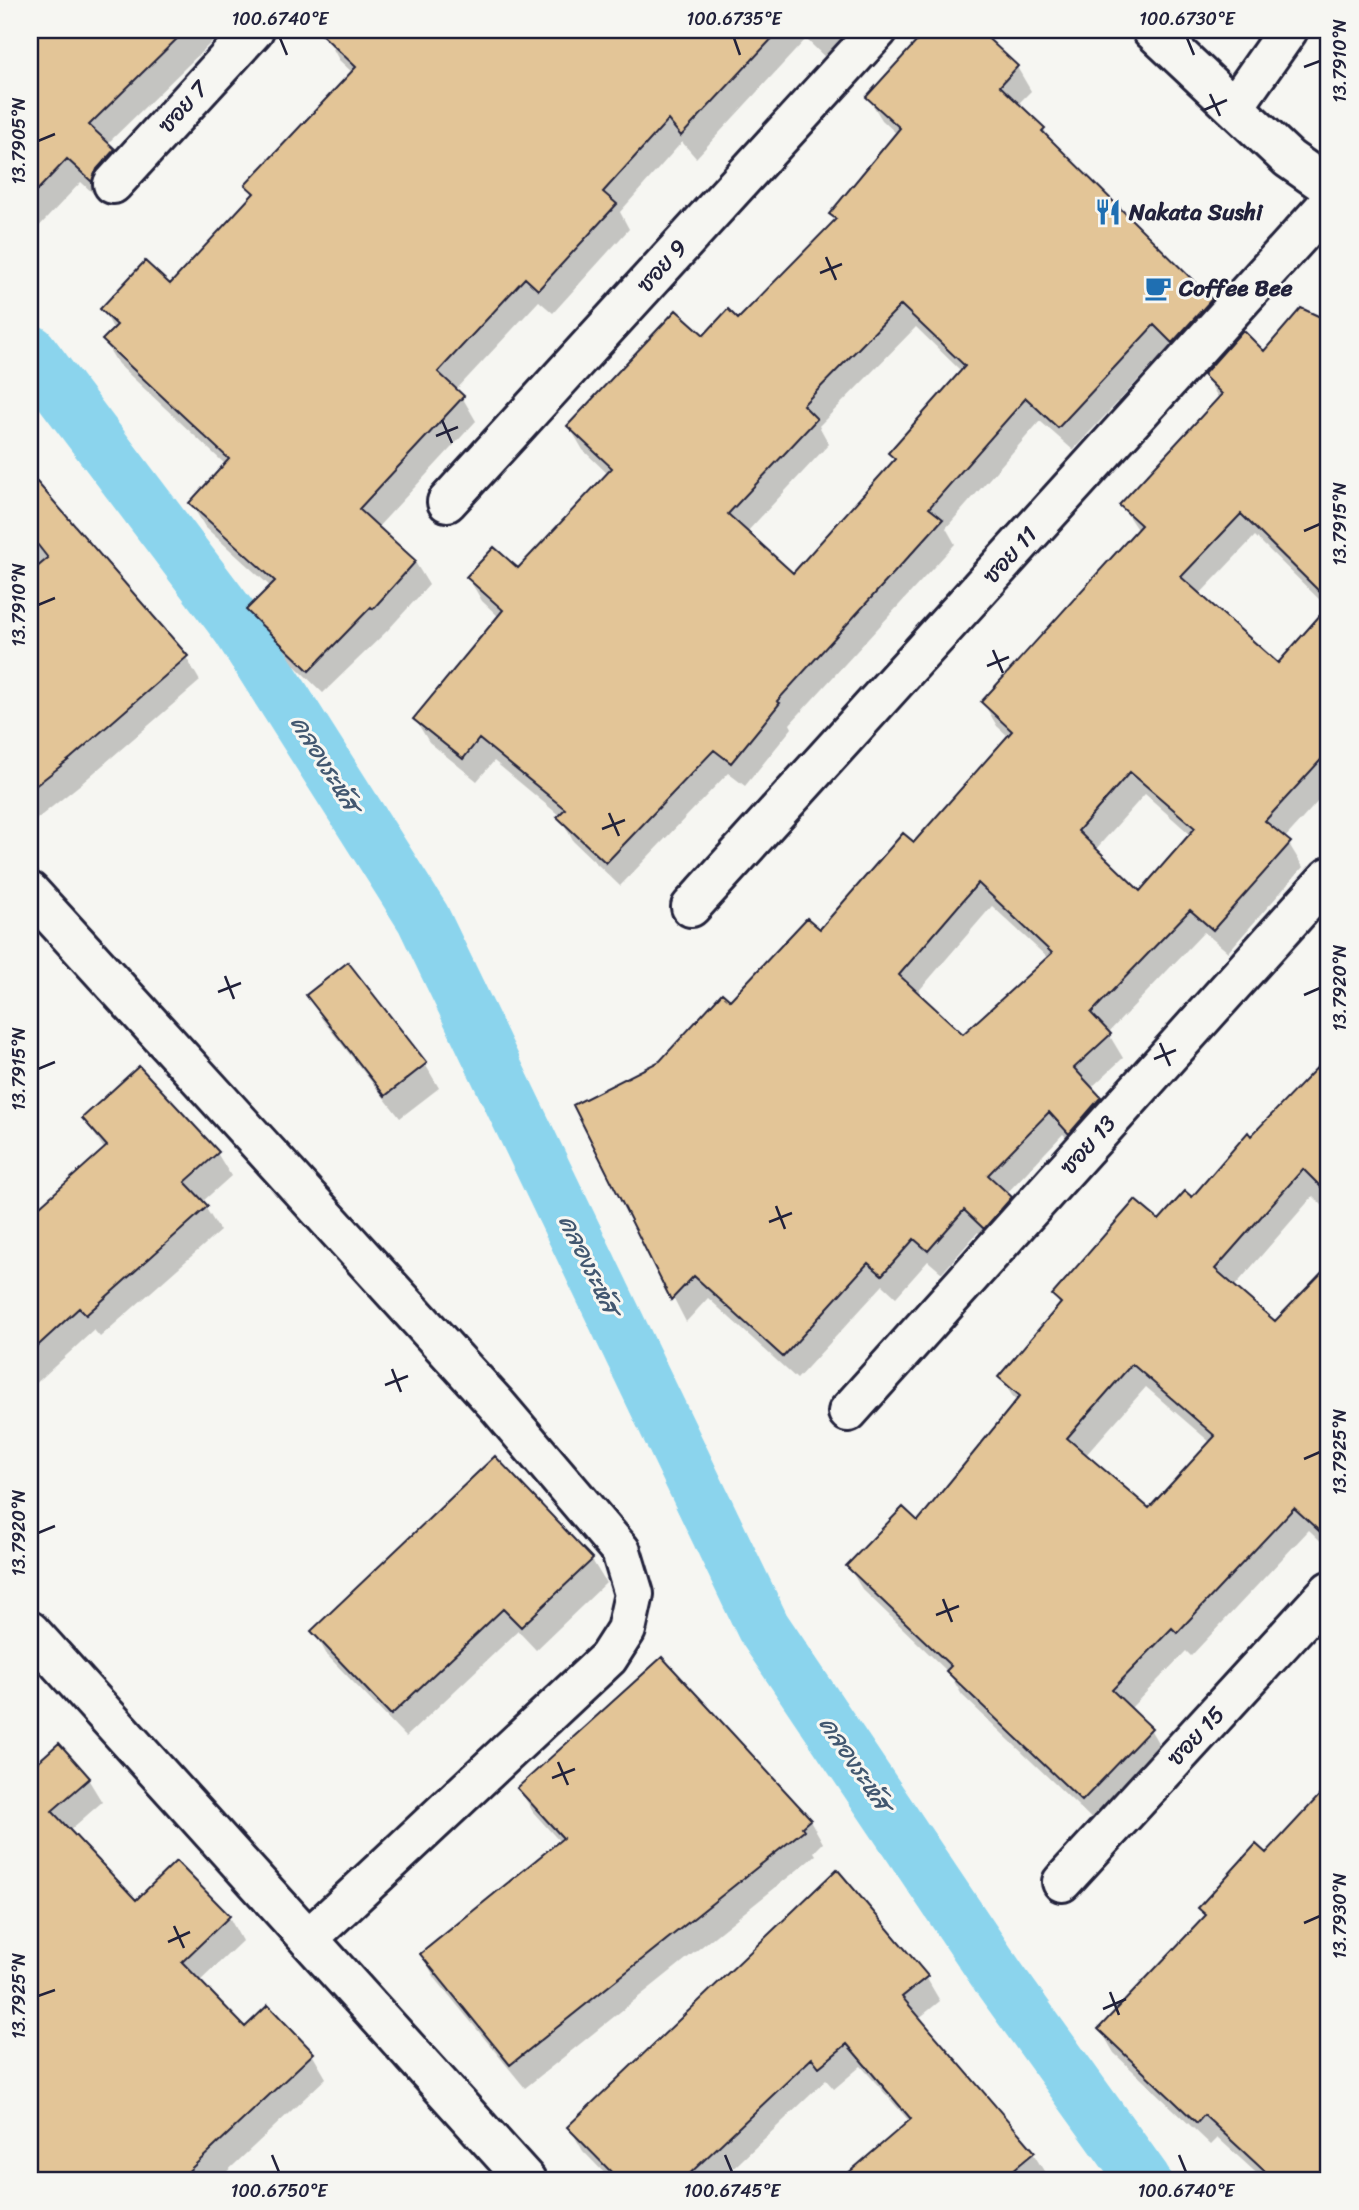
<svg xmlns="http://www.w3.org/2000/svg" width="1359" height="2210" font-family="Sriracha,'Playpen Sans Thai',sans-serif">
<rect width="100%" height="100%" fill="#f6f6f2"/>
<filter id="ink" filterUnits="userSpaceOnUse"><feTurbulence type="fractalNoise" baseFrequency=".0143" numOctaves="2"/><feDisplacementMap in="SourceGraphic" scale="14" xChannelSelector="R" yChannelSelector="G"/><feConvolveMatrix kernelMatrix="1 2 1 2 8 2 1 2 1" color-interpolation-filters="sRGB"/></filter>
<g filter="url(#ink)">
<path fill="#0003" fill-rule="evenodd" d="M 30,30 L 224,30 L 107,144 L 114,150 L 127,174 L 110,193 L 105,204 L 81,182 L 30,236 Z
M 332,30 L 614,30 L 648,59 L 675,30 L 855,30 L 827,59 L 806,39 L 696,158 L 682,142 L 620,212 L 629,229 L 553,313 L 539,301 L 455,391 L 462,397 L 476,421 L 377,528 L 415,562 L 429,585 L 387,631 L 323,693 L 262,634 L 248,611 L 271,587 L 205,527 L 191,503 L 226,465 L 118,364 L 104,341 L 114,330 L 103,310 L 170,287 L 254,196 L 247,185 L 353,73 L 339,60 L 326,36 Z
M 930,30 L 976,30 L 1017,67 L 1031,91 L 1017,105 L 1044,129 L 1052,144 L 1211,300 L 1224,324 L 1187,366 L 1169,347 L 1073,450 L 1040,421 L 946,528 L 955,544 L 790,724 L 792,728 L 745,786 L 728,773 L 620,886 L 573,841 L 560,816 L 494,761 L 477,781 L 429,742 L 415,719 L 499,617 L 482,601 L 468,577 L 518,571 L 608,474 L 583,450 L 569,426 L 704,338 L 738,322 L 836,222 L 831,214 L 897,134 L 882,120 L 868,97 ZM 916,327 L 962,372 L 890,453 L 895,462 L 793,575 L 746,533 L 829,444 L 819,426 Z
M 1329,84 L 1329,97 L 1325,90 Z
M 1301,311 L 1329,323 L 1329,789 L 1284,839 L 1289,844 L 1303,867 L 1228,952 L 1204,932 L 1108,1033 L 1123,1058 L 1091,1088 L 1100,1098 L 1114,1122 L 1083,1156 L 1063,1134 L 1006,1194 L 1024,1222 L 998,1251 L 978,1232 L 942,1273 L 928,1261 L 896,1297 L 883,1285 L 797,1379 L 708,1298 L 686,1322 L 575,1106 L 661,1063 L 730,1002 L 820,932 L 914,845 L 1009,737 L 997,726 L 983,702 L 1138,531 L 1121,505 L 1219,399 L 1205,375 L 1265,354 ZM 1255,536 L 1329,609 L 1278,665 L 1199,595 ZM 1145,794 L 1191,835 L 1140,893 L 1095,850 ZM 992,906 L 1049,959 L 963,1037 L 917,993 Z
M 30,469 L 48,498 L 186,657 L 200,681 L 82,783 L 33,822 L 30,818 Z
M 347,965 L 425,1064 L 439,1088 L 400,1118 L 322,1019 L 308,995 Z
M 1315,1072 L 1329,1085 L 1329,1212 L 1313,1196 L 1234,1287 L 1275,1323 L 1329,1268 L 1329,1549 L 1309,1530 L 1191,1656 L 1186,1651 L 1129,1710 L 1150,1729 L 1164,1753 L 1096,1823 L 962,1695 L 949,1673 L 862,1589 L 848,1566 L 918,1524 L 1017,1403 L 1000,1377 L 1061,1307 L 1054,1296 L 1192,1200 ZM 1146,1387 L 1211,1443 L 1149,1510 L 1085,1456 Z
M 84,1118 L 217,1153 L 231,1176 L 202,1202 L 220,1231 L 100,1337 L 94,1330 L 30,1389 L 30,1218 L 105,1150 Z
M 592,1560 L 606,1583 L 536,1650 L 518,1631 L 406,1737 L 327,1655 L 314,1631 Z
M 1329,1726 L 1329,1740 L 1324,1731 Z
M 59,1745 L 88,1779 L 102,1802 L 69,1831 L 136,1902 L 229,1917 L 242,1941 L 199,1982 L 244,2029 L 312,2054 L 326,2078 L 218,2180 L 30,2180 L 30,1771 Z
M 519,1788 L 810,1820 L 823,1843 L 814,1852 L 816,1855 L 525,2088 L 435,1978 L 422,1955 L 561,1843 L 533,1812 Z
M 1329,1788 L 1329,2180 L 1264,2180 L 1218,2138 L 1211,2145 L 1114,2053 L 1100,2029 L 1206,1918 L 1200,1908 L 1266,1856 Z
M 926,1977 L 940,2001 L 918,2019 L 1033,2153 L 1047,2176 L 1042,2180 L 842,2180 L 910,2122 L 861,2066 L 834,2089 L 826,2080 L 721,2180 L 611,2180 L 583,2151 L 570,2128 Z"/>
<g fill="none" stroke-linecap="round" stroke-linejoin="round">
<path stroke="#8bd4ed" stroke-width="54" d="M 30,351 L 239,628 L 423,918 L 763,1627 L 1001,1981 L 1144,2180"/>
</g>
<path fill="#e3c597" stroke="#22223b" stroke-width="2" fill-rule="evenodd" d="M 30,30 L 186,30 L 89,125 L 115,149 L 97,169 L 92,182 L 67,159 L 30,198 Z
M 317,30 L 780,30 L 681,136 L 668,120 L 603,192 L 617,204 L 538,290 L 525,278 L 438,372 L 464,396 L 359,509 L 416,561 L 373,609 L 371,607 L 309,671 L 246,610 L 275,581 L 189,503 L 229,459 L 102,340 L 117,325 L 100,309 L 145,261 L 170,284 L 254,193 L 245,185 L 356,67 Z
M 927,30 L 979,30 L 1018,66 L 1000,86 L 1045,128 L 1042,131 L 1212,299 L 1172,343 L 1154,325 L 1058,428 L 1026,398 L 929,508 L 943,519 L 777,701 L 780,703 L 731,763 L 714,750 L 606,863 L 557,817 L 565,809 L 479,739 L 463,759 L 413,719 L 503,610 L 466,577 L 494,547 L 518,568 L 612,468 L 567,426 L 676,310 L 704,335 L 728,309 L 738,319 L 836,219 L 829,214 L 900,128 L 866,97 ZM 901,305 L 965,366 L 888,453 L 895,459 L 793,573 L 728,514 L 817,419 L 803,405 Z
M 1301,308 L 1329,321 L 1329,601 L 1241,514 L 1181,577 L 1278,663 L 1329,605 L 1329,751 L 1265,821 L 1291,842 L 1213,930 L 1190,910 L 1091,1013 L 1111,1034 L 1074,1068 L 1101,1097 L 1069,1134 L 1049,1112 L 988,1175 L 1012,1197 L 984,1229 L 964,1210 L 928,1251 L 914,1239 L 882,1275 L 868,1263 L 783,1357 L 694,1276 L 671,1300 L 573,1105 L 660,1061 L 722,993 L 730,1000 L 807,918 L 820,929 L 903,833 L 914,842 L 1012,731 L 981,702 L 1141,525 L 1119,505 L 1222,394 L 1203,375 L 1243,330 L 1264,351 ZM 1130,772 L 1195,828 L 1140,891 L 1078,831 ZM 978,883 L 1052,953 L 963,1034 L 899,975 Z
M 30,474 L 188,656 L 71,758 L 30,790 L 30,573 L 48,558 L 30,535 Z
M 348,962 L 427,1063 L 385,1096 L 306,995 Z
M 1329,1055 L 1329,1195 L 1303,1169 L 1215,1269 L 1275,1321 L 1329,1265 L 1329,1540 L 1294,1508 L 1177,1633 L 1172,1628 L 1112,1690 L 1152,1728 L 1082,1801 L 946,1671 L 951,1666 L 846,1566 L 903,1507 L 918,1521 L 1020,1396 L 998,1377 L 1061,1303 L 1052,1295 L 1135,1200 L 1159,1220 L 1185,1191 L 1192,1197 L 1248,1132 L 1251,1136 ZM 1132,1364 L 1215,1436 L 1149,1508 L 1067,1438 Z
M 139,1066 L 219,1152 L 185,1182 L 208,1206 L 86,1315 L 79,1308 L 30,1353 L 30,1215 L 107,1146 L 82,1118 Z
M 495,1456 L 593,1559 L 521,1627 L 503,1609 L 391,1715 L 311,1631 Z
M 662,1657 L 811,1819 L 802,1827 L 804,1830 L 510,2065 L 420,1954 L 563,1838 L 517,1788 Z
M 59,1743 L 90,1778 L 52,1811 L 136,1900 L 176,1861 L 230,1916 L 182,1962 L 245,2027 L 268,2005 L 314,2053 L 179,2180 L 30,2180 L 30,1769 Z
M 1329,1785 L 1329,2166 L 1316,2180 L 1274,2180 L 1204,2115 L 1197,2123 L 1098,2029 L 1206,1915 L 1198,1908 L 1256,1844 L 1266,1853 Z
M 837,1869 L 928,1976 L 902,1997 L 1035,2152 L 1001,2180 L 840,2180 L 911,2119 L 847,2044 L 819,2067 L 812,2058 L 683,2180 L 619,2180 L 567,2127 Z"/>
<g fill="none" stroke-linecap="round" stroke-linejoin="round">
<g stroke="#22223b" stroke-width="44">
<path id="street" d="M 1152,30 L 1289,159 L 1329,187
M 1234,107 L 1288,30
M 113,184 L 254,30
M 447,502 L 878,30
M 30,892 L 496,1404 L 621,1551 L 634,1594 L 626,1630 L 608,1658 L 308,1939
M 691,907 L 1329,203
M 848,1412 L 1329,877
M 30,1631 L 526,2180
M 1062,1882 L 1329,1591"/>
</g>
<use href="#street" stroke="#f6f6f2" stroke-width="38"/>
</g>
</g>
<path fill="none" stroke="#22223b" stroke-width="2.5" d="M 280,38 L 287,55M 734,38 L 740,55M 1187,38 L 1194,55M 1304,67 L 1320,61M 1210,94 L 1220,116M 1204,110 L 1227,100M 38,141 L 55,134M 826,257 L 836,280M 820,273 L 842,264M 442,420 L 452,443M 436,436 L 458,427M 1304,531 L 1320,524M 38,605 L 55,598M 993,650 L 1003,673M 987,666 L 1009,657M 609,813 L 619,836M 602,829 L 625,820M 225,976 L 234,999M 218,992 L 241,983M 1304,995 L 1320,988M 1160,1043 L 1170,1066M 1154,1059 L 1176,1050M 38,1069 L 55,1062M 776,1206 L 785,1229M 769,1222 L 792,1213M 392,1369 L 401,1392M 385,1385 L 408,1376M 1304,1459 L 1320,1452M 38,1533 L 55,1526M 943,1599 L 952,1622M 936,1615 L 959,1606M 558,1762 L 568,1785M 552,1778 L 575,1769M 1304,1923 L 1320,1916M 174,1926 L 184,1948M 168,1942 L 190,1932M 1110,1992 L 1119,2015M 38,1996 L 55,1990M 1103,2009 L 1126,1999M 272,2155 L 279,2172M 725,2155 L 732,2172M 1179,2155 L 1186,2172"/>
<defs>
<g id="restaurant-bare" transform="scale(2.1)"><path d="M-5-6h1v4h1v-4h1v4h1v-4h1v5L-1.5 .5V6h-2V.5L-5-1ZM5-6V6H3V1.5H1.5Q1.5-4 5-6Z" fill="#1f6fb2" stroke="#f6f6f2" stroke-width="2.5" paint-order="stroke"/></g>
<g id="cafe-bare" transform="scale(2.1)"><path d="M-5.5-4.5H6V0H3Q3 3.5 0 3.5H-2.5Q-5.5 3.5-5.5 0ZM3-3.2v2h1.7v-2ZM-6 4.5H4V6H-6Z" fill="#1f6fb2" stroke="#f6f6f2" stroke-width="2.5" paint-order="stroke"/></g>
</defs>
<g fill-rule="evenodd">
<use href="#restaurant-bare" x="1108" y="212"/>
<use href="#cafe-bare" x="1158" y="288"/>
</g>
<g text-anchor="middle" dominant-baseline="central" stroke-width="6" stroke-linejoin="round" paint-order="stroke">
<g font-size="23" fill="#22223b" stroke="#f6f6f2">
<text transform="translate(183 107) rotate(-48)">ซอย 7</text>
<text transform="translate(662 266) rotate(-48)">ซอย 9</text>
<text transform="translate(1010 555) rotate(-48)">ซอย 11</text>
<text transform="translate(1088 1145) rotate(-48)">ซอย 13</text>
<text transform="translate(1196 1736) rotate(-47)">ซอย 15</text>
</g>
<g font-size="23" font-weight="bold" fill="#22223b" stroke="#f6f6f2" text-anchor="start">
<text x="1129" y="212">Nakata Sushi</text>
<text x="1179" y="288">Coffee Bee</text>
</g>
<g font-size="24" font-style="italic" fill="#425770" stroke="#f6f6f2">
<text transform="translate(325 763) rotate(58)">คลองระหัส</text>
<text transform="translate(589 1264) rotate(64)">คลองระหัส</text>
<text transform="translate(855 1763) rotate(56)">คลองระหัส</text>
</g>
</g>
<rect width="1359" height="2210" fill="none" stroke="#f6f6f2" stroke-width="77"/>
<rect x="38" y="38" width="1282" height="2134" fill="none" stroke="#22223b" stroke-width="2.5"/>
<g font-size="18" text-anchor="middle" fill="#22223b">
<text x="280" y="25">100.6740°E</text>
<text x="734" y="25">100.6735°E</text>
<text x="1187" y="25">100.6730°E</text>
<text transform="translate(1340 61) rotate(-90)" y="6">13.7910°N</text>
<text transform="translate(19 141) rotate(-90)" y="6">13.7905°N</text>
<text transform="translate(1340 524) rotate(-90)" y="6">13.7915°N</text>
<text transform="translate(19 605) rotate(-90)" y="6">13.7910°N</text>
<text transform="translate(1340 988) rotate(-90)" y="6">13.7920°N</text>
<text transform="translate(19 1069) rotate(-90)" y="6">13.7915°N</text>
<text transform="translate(1340 1452) rotate(-90)" y="6">13.7925°N</text>
<text transform="translate(19 1533) rotate(-90)" y="6">13.7920°N</text>
<text transform="translate(1340 1916) rotate(-90)" y="6">13.7930°N</text>
<text transform="translate(19 1996) rotate(-90)" y="6">13.7925°N</text>
<text x="279" y="2197">100.6750°E</text>
<text x="732" y="2197">100.6745°E</text>
<text x="1186" y="2197">100.6740°E</text>
</g>
</svg>
